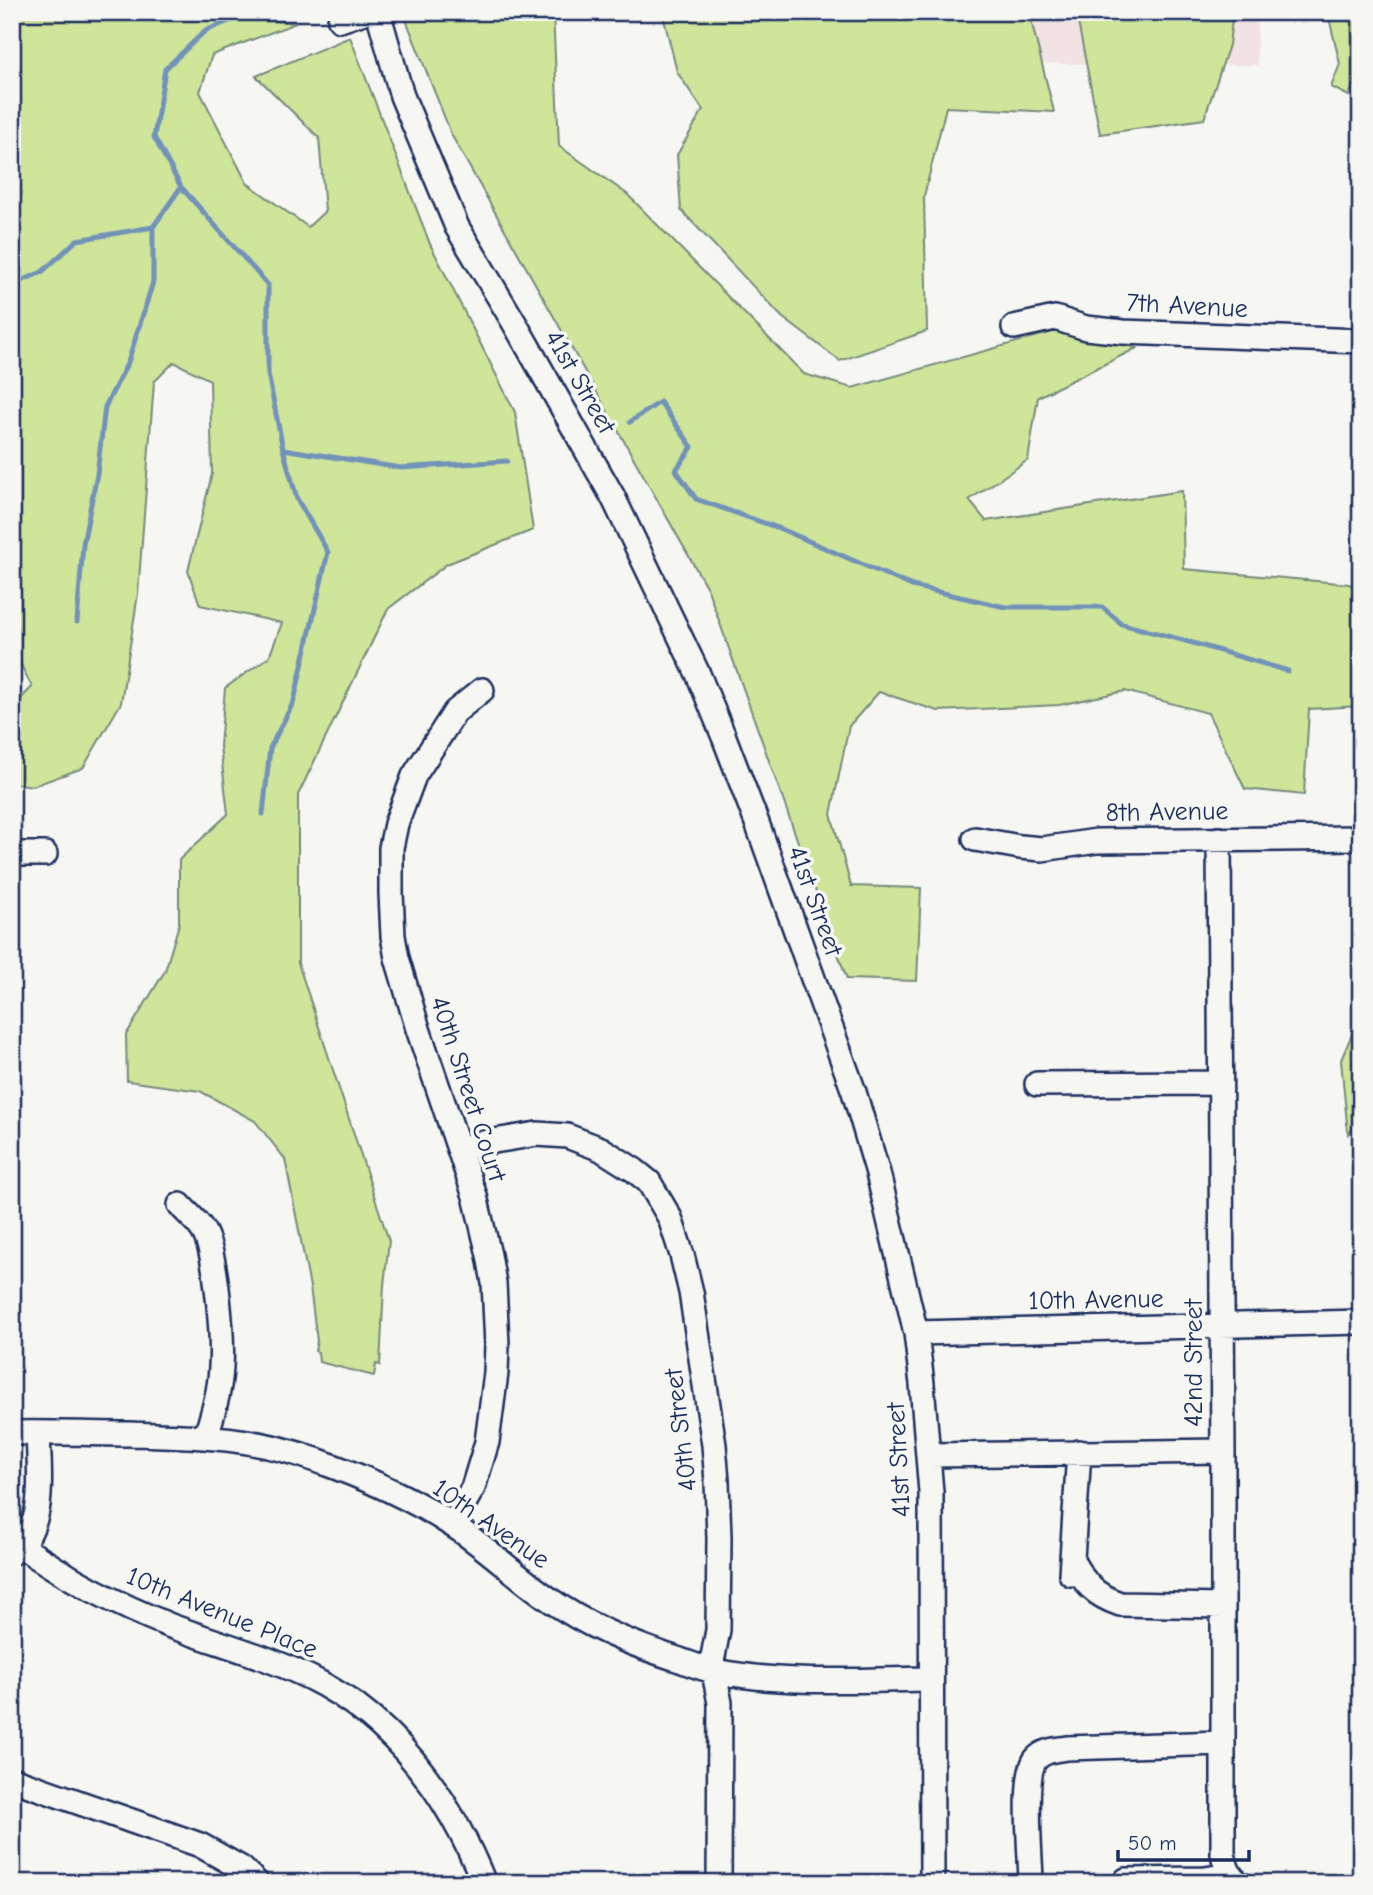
<svg xmlns="http://www.w3.org/2000/svg" width="1373" height="1895" font-family="'Comic Neue',sans-serif">
<rect width="100%" height="100%" fill="#f6f6f2"/>
<filter id="ink" filterUnits="userSpaceOnUse"><feTurbulence type="fractalNoise" baseFrequency=".0143" numOctaves="2"/><feDisplacementMap in="SourceGraphic" scale="14" xChannelSelector="R" yChannelSelector="G"/><feConvolveMatrix kernelMatrix="1 2 1 2 8 2 1 2 1" color-interpolation-filters="sRGB"/></filter>
<g filter="url(#ink)">
<path fill="#f2e2e4" d="M 948,12 L 1257,12 L 1257,65 L 947,63 Z"/>
<path fill="#cfe59a" stroke="#758a7c" stroke-width="2" d="M 12,12 L 109,12 L 111,15 L 212,15 L 296,23 L 212,55 L 200,92 L 247,183 L 308,227 L 325,211 L 319,138 L 256,76 L 350,37 L 430,244 L 515,412 L 533,530 L 447,564 L 388,609 L 298,795 L 298,963 L 389,1241 L 384,1285 L 380,1365 L 376,1364 L 374,1376 L 319,1362 L 318,1352 L 315,1351 L 317,1341 L 310,1287 L 285,1159 L 255,1121 L 200,1091 L 127,1081 L 126,1035 L 165,971 L 179,924 L 179,860 L 228,814 L 220,746 L 225,688 L 269,657 L 282,623 L 200,605 L 188,571 L 212,474 L 210,380 L 174,362 L 154,382 L 138,594 L 121,703 L 83,768 L 33,786 L 12,783 L 12,708 L 32,687 L 14,651 L 12,613 Z
M 403,12 L 553,12 L 559,146 L 627,194 L 804,374 L 852,388 L 1060,330 L 1137,348 L 1038,397 L 1028,460 L 969,500 L 986,521 L 1182,491 L 1184,569 L 1349,584 L 1361,590 L 1361,706 L 1309,709 L 1304,795 L 1245,789 L 1208,713 L 1125,691 L 1059,705 L 938,711 L 879,692 L 849,726 L 831,814 L 851,886 L 921,888 L 917,981 L 847,979 L 708,590 L 452,136 Z
M 612,12 L 1029,12 L 1054,112 L 946,107 L 924,196 L 927,331 L 840,361 L 782,317 L 681,210 L 677,155 L 703,110 L 677,72 L 663,15 Z
M 1076,12 L 1233,12 L 1229,45 L 1204,119 L 1100,134 Z
M 1316,12 L 1361,12 L 1361,63 L 1349,96 L 1331,87 L 1340,64 L 1330,22 Z
M 1361,1013 L 1361,1119 L 1348,1134 L 1341,1060 Z"/>
<g fill="none" stroke-linecap="round" stroke-linejoin="round">
<path stroke="#7292b9" stroke-width="5" d="M 250,12 L 205,31 L 165,69 L 154,137 L 181,187 L 268,285 L 268,374 L 283,449 L 297,499 L 328,552 L 294,701 L 270,748 L 263,814
M 12,285 L 42,272 L 77,240 L 153,227 L 181,187
M 630,422 L 660,402 L 692,447 L 676,470 L 696,499 L 781,529 L 912,586 L 1005,607 L 1102,607 L 1122,624 L 1186,641 L 1288,671
M 283,449 L 401,468 L 507,461
M 77,622 L 83,544 L 97,474 L 105,407 L 128,362 L 153,282 L 153,227"/>
<g stroke="#1b2f5e" stroke-width="28">
<path id="minor" d="M 378,12 L 402,96 L 457,227 L 515,324 L 613,497 L 698,674 L 724,737 L 757,823 L 854,1092 L 878,1173 L 916,1333 L 922,1384 L 931,1492 L 932,1883
M 340,20 L 364,12
M 1014,327 L 1055,318 L 1086,328 L 1123,332 L 1361,341
M 975,839 L 1020,847 L 1042,849 L 1097,841 L 1361,838
M 1219,839 L 1223,1451 L 1223,1854 C 1226,1866 1228,1876 1239,1883
M 12,854 L 45,854
M 1037,1084 L 1220,1083
M 459,1149 L 488,1142 L 537,1134 L 567,1136 L 601,1149 L 634,1170 L 649,1182 L 670,1218 L 682,1255 L 691,1292 L 714,1445 L 717,1481 L 719,1538 L 718,1630 L 712,1662 L 720,1703 L 719,1883
M 180,1205 C 187,1213 196,1220 202,1229 C 217,1250 223,1340 221,1367 C 220,1391 213,1413 206,1436
M 916,1333 L 1361,1322
M 12,1433 C 51,1432 90,1434 129,1434 C 196,1436 251,1436 316,1460 C 364,1477 412,1498 454,1526 C 492,1551 525,1585 564,1609 C 600,1632 640,1647 680,1660 C 691,1664 703,1669 715,1671 C 786,1685 860,1680 931,1679
M 929,1455 L 1223,1451
M 455,1526 L 463,1505 L 473,1488 L 487,1442 L 496,1373 L 497,1345 L 494,1283 L 489,1255 L 475,1196 L 418,1029 L 397,958 L 393,936 L 391,893 L 391,848 L 396,824 L 414,776 L 455,712 L 482,690
M 21,1546 C 68,1579 118,1605 171,1626 C 222,1645 275,1658 324,1685 C 402,1729 451,1801 484,1883
M 12,1553 C 48,1527 39,1472 38,1433
M 1072,1561 C 1085,1584 1094,1595 1120,1604 L 1222,1606
M 1071,1574 L 1079,1452
M 12,1779 L 200,1845 L 241,1868 L 257,1883
M 1126,1880 L 1205,1879 L 1230,1875
M 1031,1883 C 1031,1858 1022,1775 1036,1759 C 1044,1750 1056,1750 1067,1748 L 1222,1743"/>
</g>
<use href="#minor" stroke="#f6f6f2" stroke-width="23"/>
</g>
</g>
<g text-anchor="middle" dominant-baseline="central" stroke-width="7" stroke-linejoin="round" paint-order="stroke">
<g font-size="26" fill="#1b2f5e" stroke="#f6f6f2">
<text transform="translate(1187 306) rotate(3)">7th Avenue</text>
<text transform="translate(580 382) rotate(60)">41st Street</text>
<text transform="translate(1167 812) rotate(-1)">8th Avenue</text>
<text transform="translate(815 901) rotate(70)">41st Street</text>
<text transform="translate(468 1089) rotate(72)">40th Street Court</text>
<text transform="translate(1096 1300) rotate(-1)">10th Avenue</text>
<text transform="translate(1194 1363) rotate(-90)">42nd Street</text>
<text transform="translate(681 1430) rotate(-97)">40th Street</text>
<text transform="translate(899 1460) rotate(-93)">41st Street</text>
<text transform="translate(491 1524) rotate(35)">10th Avenue</text>
<text transform="translate(222 1613) rotate(22)">10th Avenue Place</text>
</g>
</g>
<rect width="1373" height="1895" fill="none" stroke="#f6f6f2" stroke-width="42"/>
<rect x="21" y="21" width="1331" height="1853" fill="none" stroke="#1b2f5e" stroke-width="2.5" filter="url(#ink)"/>
<path d="M1118 1850v10h131v-10" fill="none" stroke="#1b2f5e" stroke-width="3.5"/>
<text x="1128" y="1850" font-size="21" fill="#1b2f5e" stroke="#f6f6f2" stroke-width="5" paint-order="stroke">50 m</text>
</svg>
